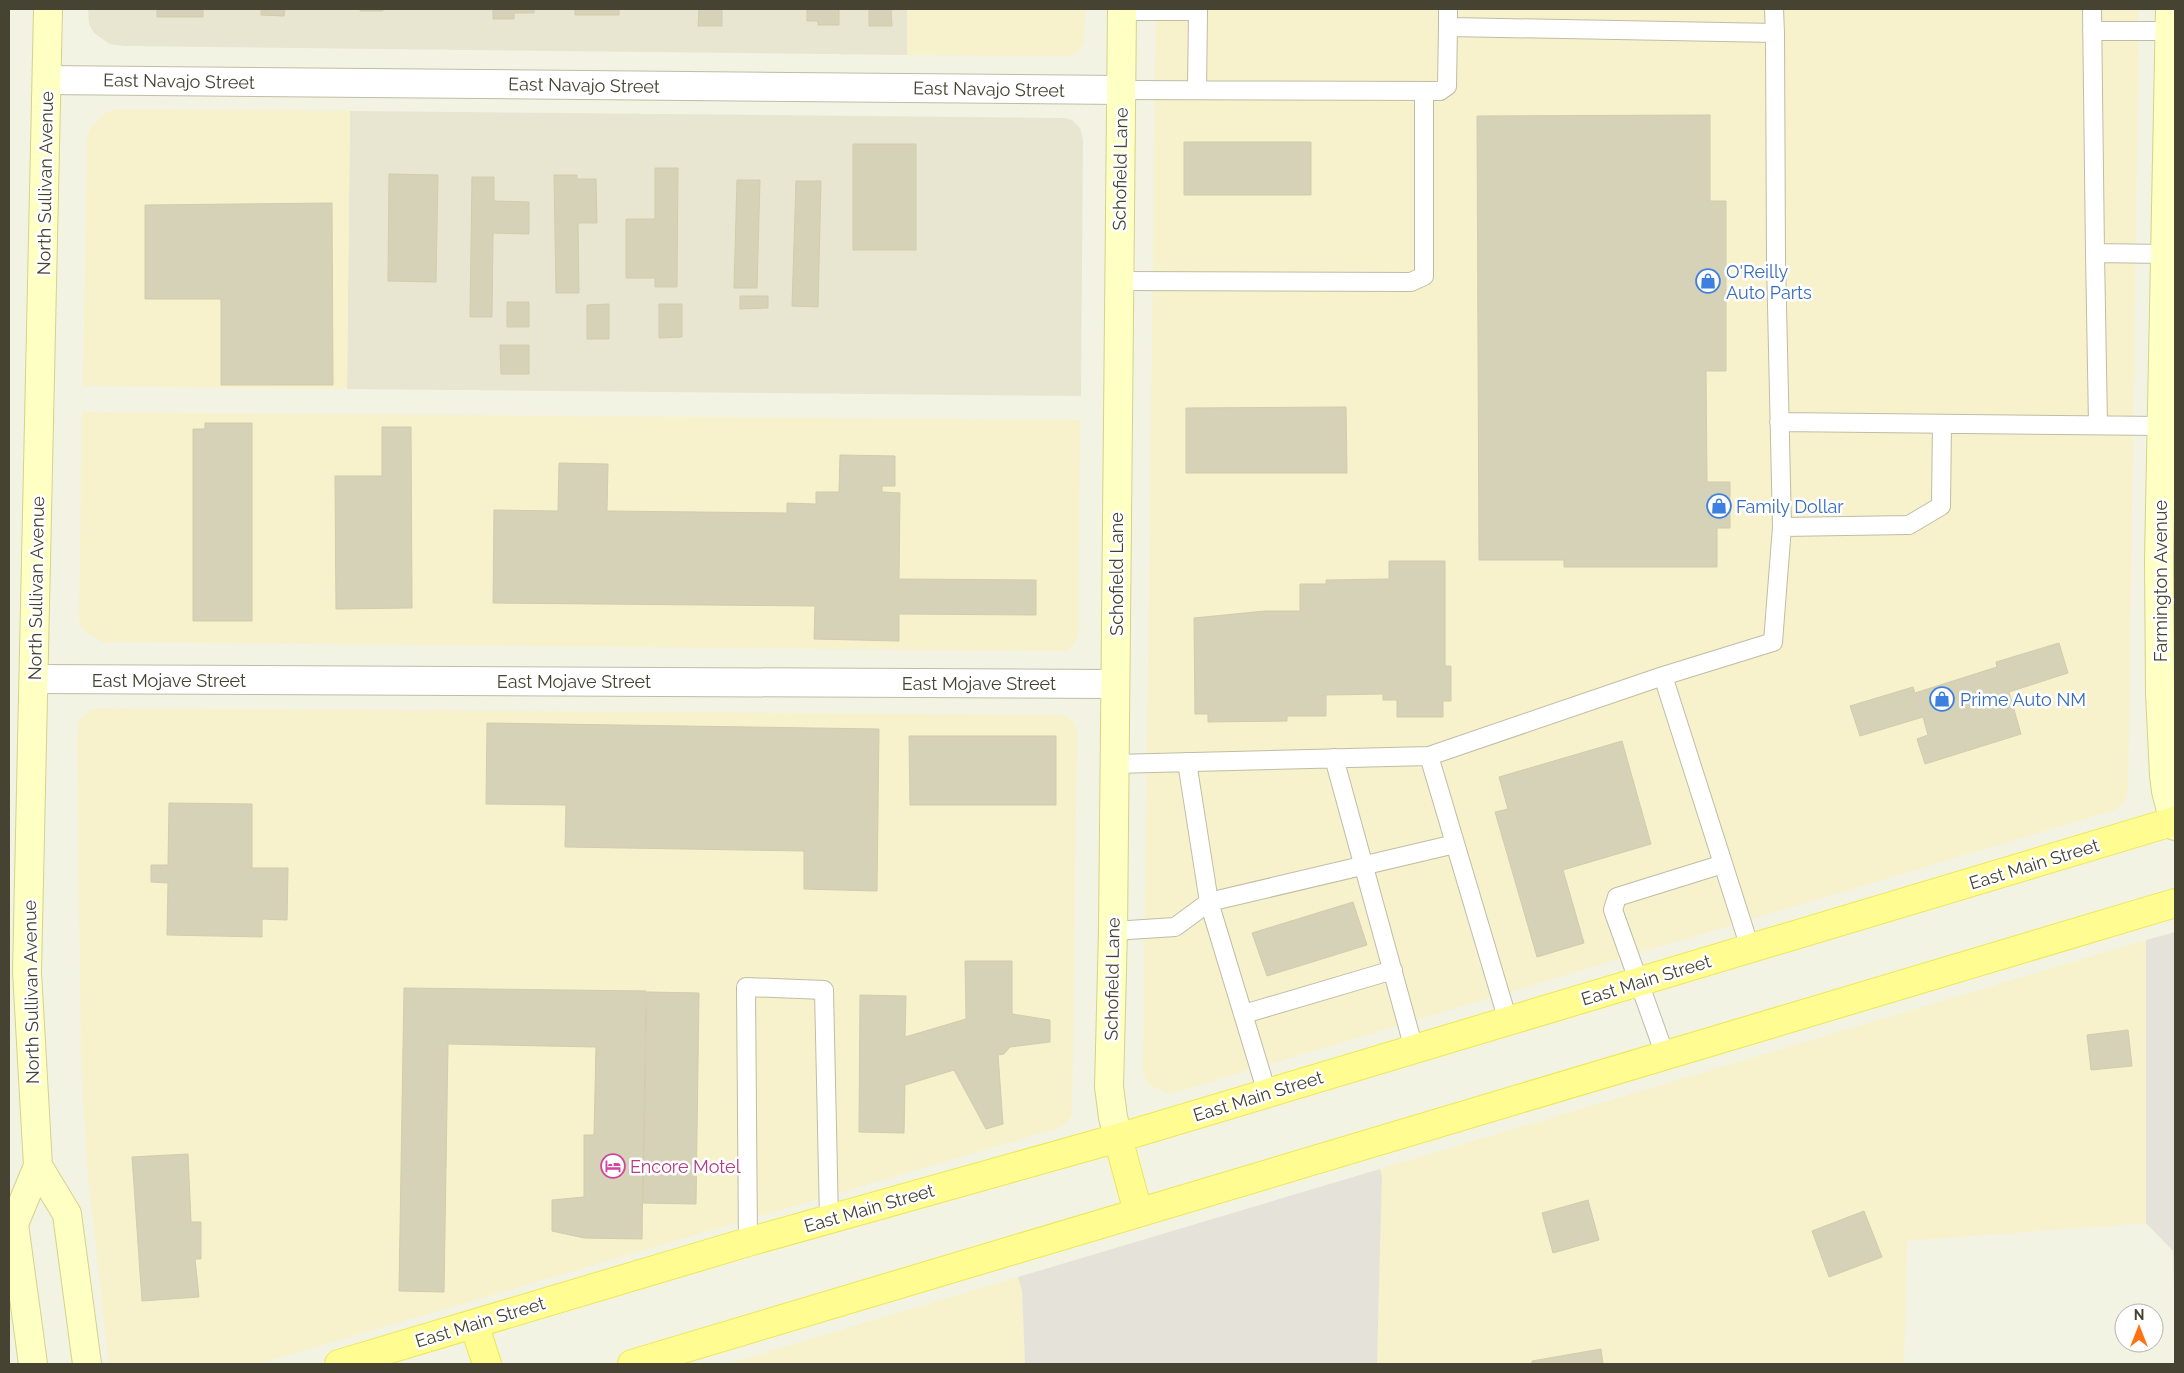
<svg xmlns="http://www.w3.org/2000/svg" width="2184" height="1373" font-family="Raleway,sans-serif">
<rect width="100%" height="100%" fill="#f3f3e3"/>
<path fill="#e8e6d1" d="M 88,9 L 907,9 L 907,55 L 124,46 L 110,44 L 94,33 L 89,24 Z
M 350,111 L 1066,118 L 1072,120 L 1080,128 L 1083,139 L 1081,396 L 347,389 Z"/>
<path fill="#f7f1cc" d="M 907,9 L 1085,9 L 1084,43 L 1077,54 L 1069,56 L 907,55 Z
M 1156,9 L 2139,9 L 2128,789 L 2125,802 L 2120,807 L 2111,811 L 1180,1091 L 1167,1093 L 1153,1087 L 1147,1083 L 1143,1069 Z
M 122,109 L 350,111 L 347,389 L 83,386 L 87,138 L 90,129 L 103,114 L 112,110 Z
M 82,412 L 1080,420 L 1078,635 L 1074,645 L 1065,651 L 103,642 L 86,633 L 80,625 L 79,617 Z
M 98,708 L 1063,715 L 1073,721 L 1077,730 L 1072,1115 L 1065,1125 L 1055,1129 L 258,1364 L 109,1364 L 87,1166 L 81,1054 L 77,736 L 79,721 L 90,710 Z
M 2146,940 L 2146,1223 L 1907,1241 L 1904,1364 L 1377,1364 L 1382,1177 L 1380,1169 Z
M 1018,1277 L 1022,1291 L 1025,1364 L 727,1364 Z"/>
<path fill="#e5e3d9" d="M 2175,932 L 2175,1324 L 2173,1251 L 2146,1223 L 2146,940 Z
M 1380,1169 L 1382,1177 L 1377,1364 L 1025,1364 L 1022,1291 L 1018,1277 Z"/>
<path fill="#d6d2b8" stroke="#d1ccab" d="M 157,9 L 203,9 L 203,17 L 157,17 Z
M 261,9 L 285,9 L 284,16 L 261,15 Z
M 360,9 L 383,9 L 383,11 L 360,11 Z
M 493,9 L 534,9 L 534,13 L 514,13 L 514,19 L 493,19 Z
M 575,9 L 619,9 L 619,15 L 575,15 Z
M 699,9 L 722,9 L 722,26 L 698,26 Z
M 807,9 L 839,9 L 839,25 L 818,25 L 818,21 L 807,21 Z
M 869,9 L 891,9 L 892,26 L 869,26 Z
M 1710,115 L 1710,201 L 1726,201 L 1726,371 L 1706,371 L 1707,482 L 1730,482 L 1730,528 L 1717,528 L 1717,567 L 1564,567 L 1564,560 L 1479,560 L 1477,116 Z
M 1184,142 L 1311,142 L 1311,195 L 1184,195 Z
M 853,144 L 916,144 L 916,250 L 853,250 Z
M 655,168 L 678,168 L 677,287 L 655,287 L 655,278 L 626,278 L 626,219 L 655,219 Z
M 389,174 L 438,175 L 436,282 L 388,281 Z
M 554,175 L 577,175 L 577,179 L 596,179 L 597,223 L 578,223 L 579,293 L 556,293 Z
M 472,177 L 494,177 L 494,201 L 529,202 L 529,234 L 493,233 L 492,317 L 470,317 Z
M 737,180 L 760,180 L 757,288 L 734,288 Z
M 796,181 L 821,181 L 818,307 L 792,306 Z
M 332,203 L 333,385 L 221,385 L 221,299 L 145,299 L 145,205 Z
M 740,296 L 768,296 L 768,308 L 740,309 Z
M 507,302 L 529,302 L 529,327 L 507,327 Z
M 609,304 L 609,339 L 587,339 L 587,305 Z
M 659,304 L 682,304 L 682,337 L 659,338 Z
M 500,345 L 529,345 L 529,374 L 501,374 Z
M 1346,407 L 1347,473 L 1186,473 L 1186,408 Z
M 205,423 L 252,423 L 252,621 L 193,621 L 193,429 L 205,429 Z
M 382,427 L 411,427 L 412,608 L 336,609 L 335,476 L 382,476 Z
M 840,455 L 895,456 L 895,486 L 882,486 L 882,492 L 900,493 L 899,579 L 1036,580 L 1036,615 L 899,614 L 899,641 L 814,639 L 815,606 L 493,603 L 494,510 L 558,511 L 559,463 L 608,464 L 607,511 L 787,513 L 787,503 L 816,504 L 816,492 L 839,492 Z
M 1389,561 L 1445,561 L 1445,666 L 1451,666 L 1451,701 L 1443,701 L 1443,717 L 1397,717 L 1397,700 L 1383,700 L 1383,694 L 1326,695 L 1326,716 L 1287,716 L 1287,721 L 1208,722 L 1208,714 L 1195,714 L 1194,618 L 1265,611 L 1300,611 L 1300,584 L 1326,584 L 1326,580 L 1389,579 Z
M 2059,643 L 2068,673 L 2009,692 L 2021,734 L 1925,764 L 1917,739 L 1928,735 L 1923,717 L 1860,736 L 1850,706 L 1913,687 L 1915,693 L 1997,667 L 1996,662 Z
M 487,723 L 879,729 L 877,891 L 804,889 L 804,851 L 565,847 L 566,805 L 486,804 Z
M 909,736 L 1056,736 L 1056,805 L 910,805 Z
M 1622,741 L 1651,844 L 1563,870 L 1584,943 L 1537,957 L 1495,812 L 1508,809 L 1499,777 Z
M 169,803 L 252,804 L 252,868 L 288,868 L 287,920 L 262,919 L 262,937 L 167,935 L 168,883 L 151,882 L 151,865 L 168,865 Z
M 1353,902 L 1367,945 L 1267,976 L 1252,933 Z
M 965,961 L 1012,961 L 1012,1014 L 1050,1020 L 1050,1042 L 1010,1047 L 1004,1054 L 998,1055 L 1003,1124 L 986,1129 L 954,1070 L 905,1085 L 904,1133 L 859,1132 L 860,995 L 906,996 L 905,1037 L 966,1019 Z
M 404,988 L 646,991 L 642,1239 L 584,1238 L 552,1231 L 552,1200 L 584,1197 L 584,1135 L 594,1135 L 596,1047 L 448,1044 L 444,1292 L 399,1291 Z
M 647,992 L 699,993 L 696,1204 L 643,1203 Z
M 2128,1030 L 2132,1066 L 2091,1070 L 2087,1035 Z
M 188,1154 L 191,1222 L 201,1222 L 201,1259 L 195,1259 L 199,1297 L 142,1301 L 132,1157 Z
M 1588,1200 L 1599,1240 L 1553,1253 L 1542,1213 Z
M 1864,1211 L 1882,1257 L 1829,1277 L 1812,1231 Z
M 1601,1349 L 1603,1364 L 1532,1364 L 1532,1361 Z"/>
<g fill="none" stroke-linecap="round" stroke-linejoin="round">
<g stroke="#bfbda5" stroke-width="20">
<path id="lane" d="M 1448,9 L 1448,24 L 1451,27 L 1775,33 L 1774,9
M 2092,9 L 2095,253
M 1122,11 L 1198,11 L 1198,9
M 2092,31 L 2170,31
M 1121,90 L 1440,91 L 1447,86 L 1448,24
M 1197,90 L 1198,11
M 1119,281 L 1411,282 L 1424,276 L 1424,91
M 1779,422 L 2162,426
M 2098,425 L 2095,253 L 2165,254
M 1782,527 L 1909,525 L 1941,506 L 1942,424
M 1334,758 L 1414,1049
M 1187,762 L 1209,902 L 1267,1093
M 1114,764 L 1429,756
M 1113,931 L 1175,927 L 1209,902 L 1455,844
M 1750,948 L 1663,676 L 1773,642 L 1782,527 L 1776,261 L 1775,33
M 1244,1014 L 1393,970
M 1508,1021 L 1429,756 L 1663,676
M 1665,1055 L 1613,910 L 1617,897 L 1723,864
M 748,1242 L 746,987 L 824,990 L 829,1219"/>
</g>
<g stroke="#bfbda5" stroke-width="30">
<path id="street" d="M 47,80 L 1121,90
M 34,679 L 1115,684"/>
</g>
<g stroke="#d3d38d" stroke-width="30">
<path id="secondary" d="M 2170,9 L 2159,559 L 2160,693 L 2164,775 L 2166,791 L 2175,826
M 1118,1138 L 1113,1117 L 1109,1087 L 1113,931 L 1122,9
M 38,1166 L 67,1214 L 87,1364
M 33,1364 L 14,1224 L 38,1166 L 27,972 L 48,9"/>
</g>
<g stroke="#ece758" stroke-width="30">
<path id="primary" d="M 1118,1138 L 1138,1212
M 474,1324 L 487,1364
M 339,1364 L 748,1242 L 1118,1138 L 2175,821
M 632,1364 L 2175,903"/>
</g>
<use href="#lane" stroke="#fff" stroke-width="18"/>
<use href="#street" stroke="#fff" stroke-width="28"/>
<use href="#secondary" stroke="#feffc2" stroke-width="28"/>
<use href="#primary" stroke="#fffd91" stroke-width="28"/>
</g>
<defs>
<g id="shop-ring" transform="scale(1.25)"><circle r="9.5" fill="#fff" stroke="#3f7fe0" stroke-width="1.5"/><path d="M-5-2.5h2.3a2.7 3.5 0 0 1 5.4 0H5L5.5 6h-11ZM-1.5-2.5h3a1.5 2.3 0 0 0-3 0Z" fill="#3f7fe0"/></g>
<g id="hotel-ring" transform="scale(1.25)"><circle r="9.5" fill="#fff" stroke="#d1479c" stroke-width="1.5"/><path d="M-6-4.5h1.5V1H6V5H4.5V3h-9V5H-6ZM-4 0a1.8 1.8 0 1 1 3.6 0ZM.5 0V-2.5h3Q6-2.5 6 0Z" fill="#d1479c"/></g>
</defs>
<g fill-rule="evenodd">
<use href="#shop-ring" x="1708" y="281"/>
<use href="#shop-ring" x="1719" y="506"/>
<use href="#shop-ring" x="1942" y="699"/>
<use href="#hotel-ring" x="613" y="1166"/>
</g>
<g text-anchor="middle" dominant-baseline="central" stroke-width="5" stroke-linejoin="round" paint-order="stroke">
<g font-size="18" fill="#464333" stroke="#fff">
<text transform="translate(179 81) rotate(1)">East Navajo Street</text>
<text transform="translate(584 85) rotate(1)">East Navajo Street</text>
<text transform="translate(989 89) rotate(1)">East Navajo Street</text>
<text transform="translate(1120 169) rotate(-89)">Schofield Lane</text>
<text transform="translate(45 183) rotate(-89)">North Sullivan Avenue</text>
<text transform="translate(1116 574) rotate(-90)">Schofield Lane</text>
<text transform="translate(2160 581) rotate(-90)">Farmington Avenue</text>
<text transform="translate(36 588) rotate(-89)">North Sullivan Avenue</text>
<text x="169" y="680">East Mojave Street</text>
<text x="574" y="681">East Mojave Street</text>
<text x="979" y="683">East Mojave Street</text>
<text transform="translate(2034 864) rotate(-17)">East Main Street</text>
<text transform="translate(1112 979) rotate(-89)">Schofield Lane</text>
<text transform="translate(1646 980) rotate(-17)">East Main Street</text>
<text transform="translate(31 992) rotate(-91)">North Sullivan Avenue</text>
<text transform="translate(1258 1096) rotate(-17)">East Main Street</text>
<text transform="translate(869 1208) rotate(-16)">East Main Street</text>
<text transform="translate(480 1322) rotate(-17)">East Main Street</text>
</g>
<g font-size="18" fill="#366cbe" stroke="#fff" text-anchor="start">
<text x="1726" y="271">O'Reilly<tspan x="1726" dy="21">Auto Parts</tspan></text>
<text x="1736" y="506">Family Dollar</text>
<text x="1960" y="699">Prime Auto NM</text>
</g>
<g font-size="18" fill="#b23c85" stroke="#fff" text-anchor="start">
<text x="630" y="1166">Encore Motel</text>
</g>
</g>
<rect width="2184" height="1373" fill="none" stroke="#464333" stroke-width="20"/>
<g transform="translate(2139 1328)"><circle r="24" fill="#ffffff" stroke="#b5b4ad"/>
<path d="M0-4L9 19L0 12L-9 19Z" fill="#ff720f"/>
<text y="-8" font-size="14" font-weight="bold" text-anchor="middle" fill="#464333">N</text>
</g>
</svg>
